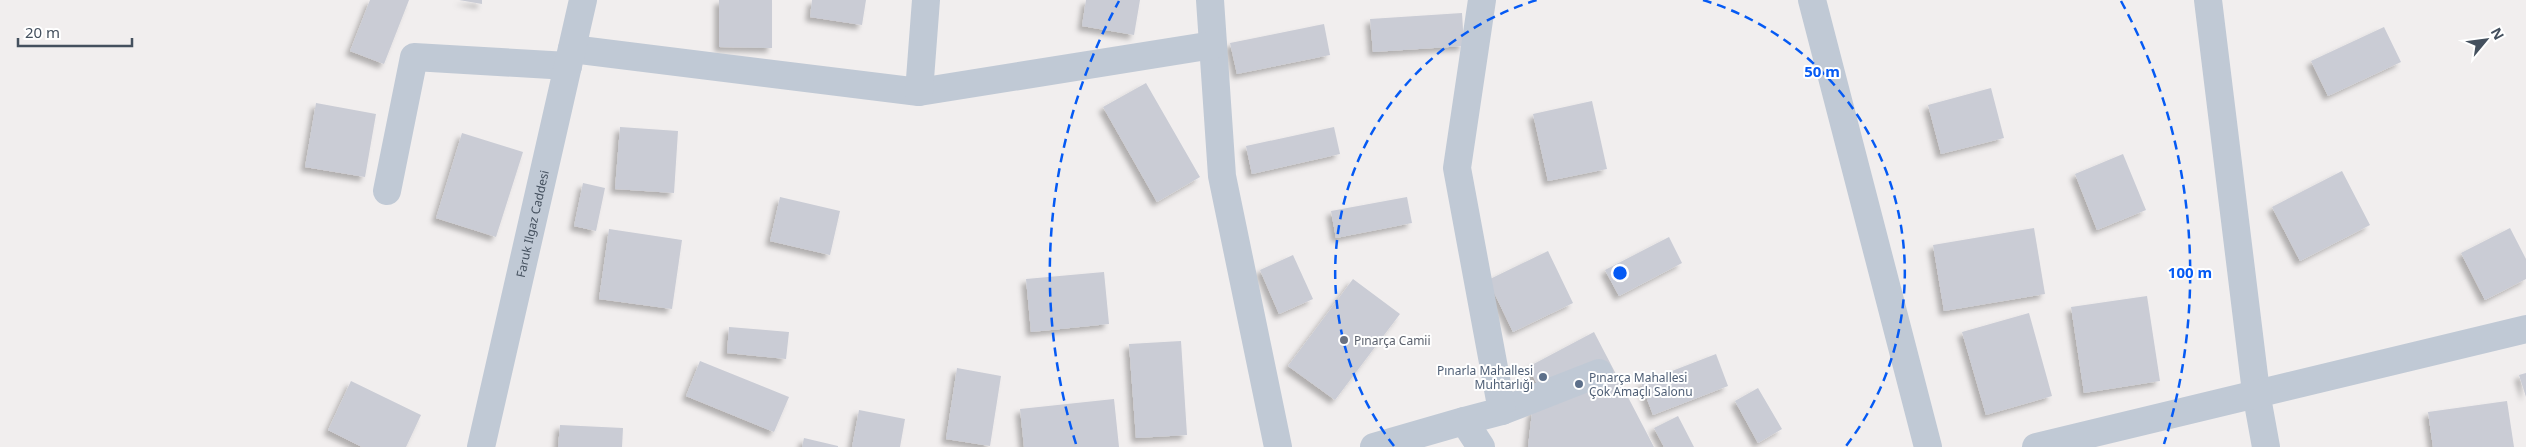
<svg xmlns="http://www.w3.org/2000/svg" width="2526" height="447" font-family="'Noto Sans',sans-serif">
<defs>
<filter id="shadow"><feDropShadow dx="-4.5" dy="4.5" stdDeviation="2.5" flood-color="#0004"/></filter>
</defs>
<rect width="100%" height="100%" fill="#f1eeee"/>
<path fill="#caccd5" filter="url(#shadow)" d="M 370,0 L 409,0 L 384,64 L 350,51 Z
M 459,0 L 482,0 L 482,4 Z
M 719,0 L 772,0 L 772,48 L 719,47 Z
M 812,0 L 866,0 L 862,25 L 810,17 Z
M 1086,0 L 1140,0 L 1134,35 L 1082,26 Z
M 1462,13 L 1464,46 L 1373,52 L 1370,19 Z
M 1324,24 L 1330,55 L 1237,74 L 1230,43 Z
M 2384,27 L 2401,62 L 2328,96 L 2311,61 Z
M 1146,83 L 1200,177 L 1157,202 L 1103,107 Z
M 1991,88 L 2004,138 L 1941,154 L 1928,105 Z
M 1592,101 L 1607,169 L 1548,181 L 1533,114 Z
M 316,103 L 376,114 L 365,177 L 305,167 Z
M 620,127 L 678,131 L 674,193 L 615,189 Z
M 1334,127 L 1340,154 L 1252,174 L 1246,146 Z
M 462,133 L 523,152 L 496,237 L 436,218 Z
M 2123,154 L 2146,210 L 2097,230 L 2075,174 Z
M 2342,171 L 2370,225 L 2300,261 L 2272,207 Z
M 583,183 L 605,188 L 596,231 L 574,226 Z
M 780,197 L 840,211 L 830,255 L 770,241 Z
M 1407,197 L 1412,223 L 1336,238 L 1331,211 Z
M 2034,228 L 2045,294 L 1944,311 L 1933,245 Z
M 2510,228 L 2526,259 L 2526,279 L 2485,300 L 2461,253 Z
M 609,229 L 682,240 L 672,309 L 599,299 Z
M 1669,237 L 1682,263 L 1619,296 L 1605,270 Z
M 1548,251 L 1573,303 L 1513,332 L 1488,280 Z
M 1293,255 L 1313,299 L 1279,314 L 1260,270 Z
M 1104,272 L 1109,324 L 1031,332 L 1026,279 Z
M 1353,279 L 1400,314 L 1335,400 L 1288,366 Z
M 2147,296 L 2160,381 L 2084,393 L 2071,307 Z
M 2029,313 L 2052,396 L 1986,415 L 1962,332 Z
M 729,327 L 789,332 L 786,359 L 727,353 Z
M 1594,332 L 1654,447 L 1528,447 L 1532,412 L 1546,401 L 1528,367 Z
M 1181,341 L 1187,435 L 1136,438 L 1129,344 Z
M 1716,354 L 1728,386 L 1653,415 L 1641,383 Z
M 700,361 L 789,397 L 774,432 L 686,396 Z
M 957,368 L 1001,376 L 990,446 L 946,439 Z
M 2526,373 L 2526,397 L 2519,375 Z
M 351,381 L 421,415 L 406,447 L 362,447 L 328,430 Z
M 1758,388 L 1782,429 L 1758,443 L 1735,401 Z
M 1114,399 L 1119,447 L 1024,447 L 1020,409 Z
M 2507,401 L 2514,447 L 2433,447 L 2428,412 Z
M 859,410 L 905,419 L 900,447 L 852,447 Z
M 1678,416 L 1694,447 L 1664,447 L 1654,428 Z
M 560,425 L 623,428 L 622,447 L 558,447 Z
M 804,438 L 838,446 L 838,447 L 802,447 Z"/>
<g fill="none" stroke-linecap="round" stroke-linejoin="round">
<g stroke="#c0c9d5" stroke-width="28">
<path d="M 1210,0 L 1222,176 L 1278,447"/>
<path d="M 1812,0 L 1928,447"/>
<path d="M 2208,0 L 2256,392 L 2266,447"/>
<path d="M 572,49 L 919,92 L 1213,45"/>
<path d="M 919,92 L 926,0"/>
<path d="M 387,191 L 414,57 L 568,66"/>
<path d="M 1502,411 L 1599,373"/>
<path d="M 1464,421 L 1502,411 L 1457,168 L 1482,0"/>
<path id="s1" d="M 481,447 L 583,0"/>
<path d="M 1374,447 L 1464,421 L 1481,447"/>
<path d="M 2036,447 L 2526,329"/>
</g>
</g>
<g fill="none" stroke="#055af4" stroke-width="2.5" stroke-dasharray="9 6">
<path d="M1394 446A285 285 0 0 1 1537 0M1703 0A285 285 0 0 1 1846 446"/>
<path d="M1076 444A570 570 0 0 1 1119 1M2121 1A570 570 0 0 1 2164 444"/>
</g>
<circle fill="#6b7280" stroke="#fff" stroke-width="2" cx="1344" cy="340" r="5"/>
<g fill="#5c6f8a" stroke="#fff" stroke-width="2">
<circle cx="1543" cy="377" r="5"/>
<circle cx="1579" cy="384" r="5"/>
</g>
<g text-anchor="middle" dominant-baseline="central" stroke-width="4" stroke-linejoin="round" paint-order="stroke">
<g font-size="12" fill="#44505e" stroke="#fff">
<text stroke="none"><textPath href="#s1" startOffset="229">Faruk Ilgaz Caddesi</textPath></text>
</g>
<g font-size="12" fill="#5b616d" stroke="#fff" text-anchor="start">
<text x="1354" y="340">Pınarça Camii</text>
</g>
<g font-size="12" fill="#4e5e75" stroke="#fff" text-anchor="end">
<text x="1533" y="370">Pınarla Mahallesi<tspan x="1533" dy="14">Muhtarlığı</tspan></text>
<text x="1589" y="377" text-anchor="start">Pınarça Mahallesi<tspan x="1589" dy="14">Çok Amaçlı Salonu</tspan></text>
</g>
</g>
<circle cx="1620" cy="273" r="8" fill="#055af4" stroke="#fff" stroke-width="2.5"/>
<g font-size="15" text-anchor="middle" font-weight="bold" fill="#055af4" stroke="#fff" stroke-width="4" stroke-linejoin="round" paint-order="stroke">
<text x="1822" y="77">50 m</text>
<text x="2190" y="278">100 m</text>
</g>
<g transform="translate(2486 40) rotate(61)" stroke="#ffffff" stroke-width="4" paint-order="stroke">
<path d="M0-4L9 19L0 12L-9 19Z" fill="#44505e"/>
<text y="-8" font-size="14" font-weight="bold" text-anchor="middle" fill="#44505e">N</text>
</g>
<path d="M18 38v8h114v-8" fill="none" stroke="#44505e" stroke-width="2.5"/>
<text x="25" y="38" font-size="15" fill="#44505e" stroke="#ffffff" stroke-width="4" paint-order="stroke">20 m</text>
</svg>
